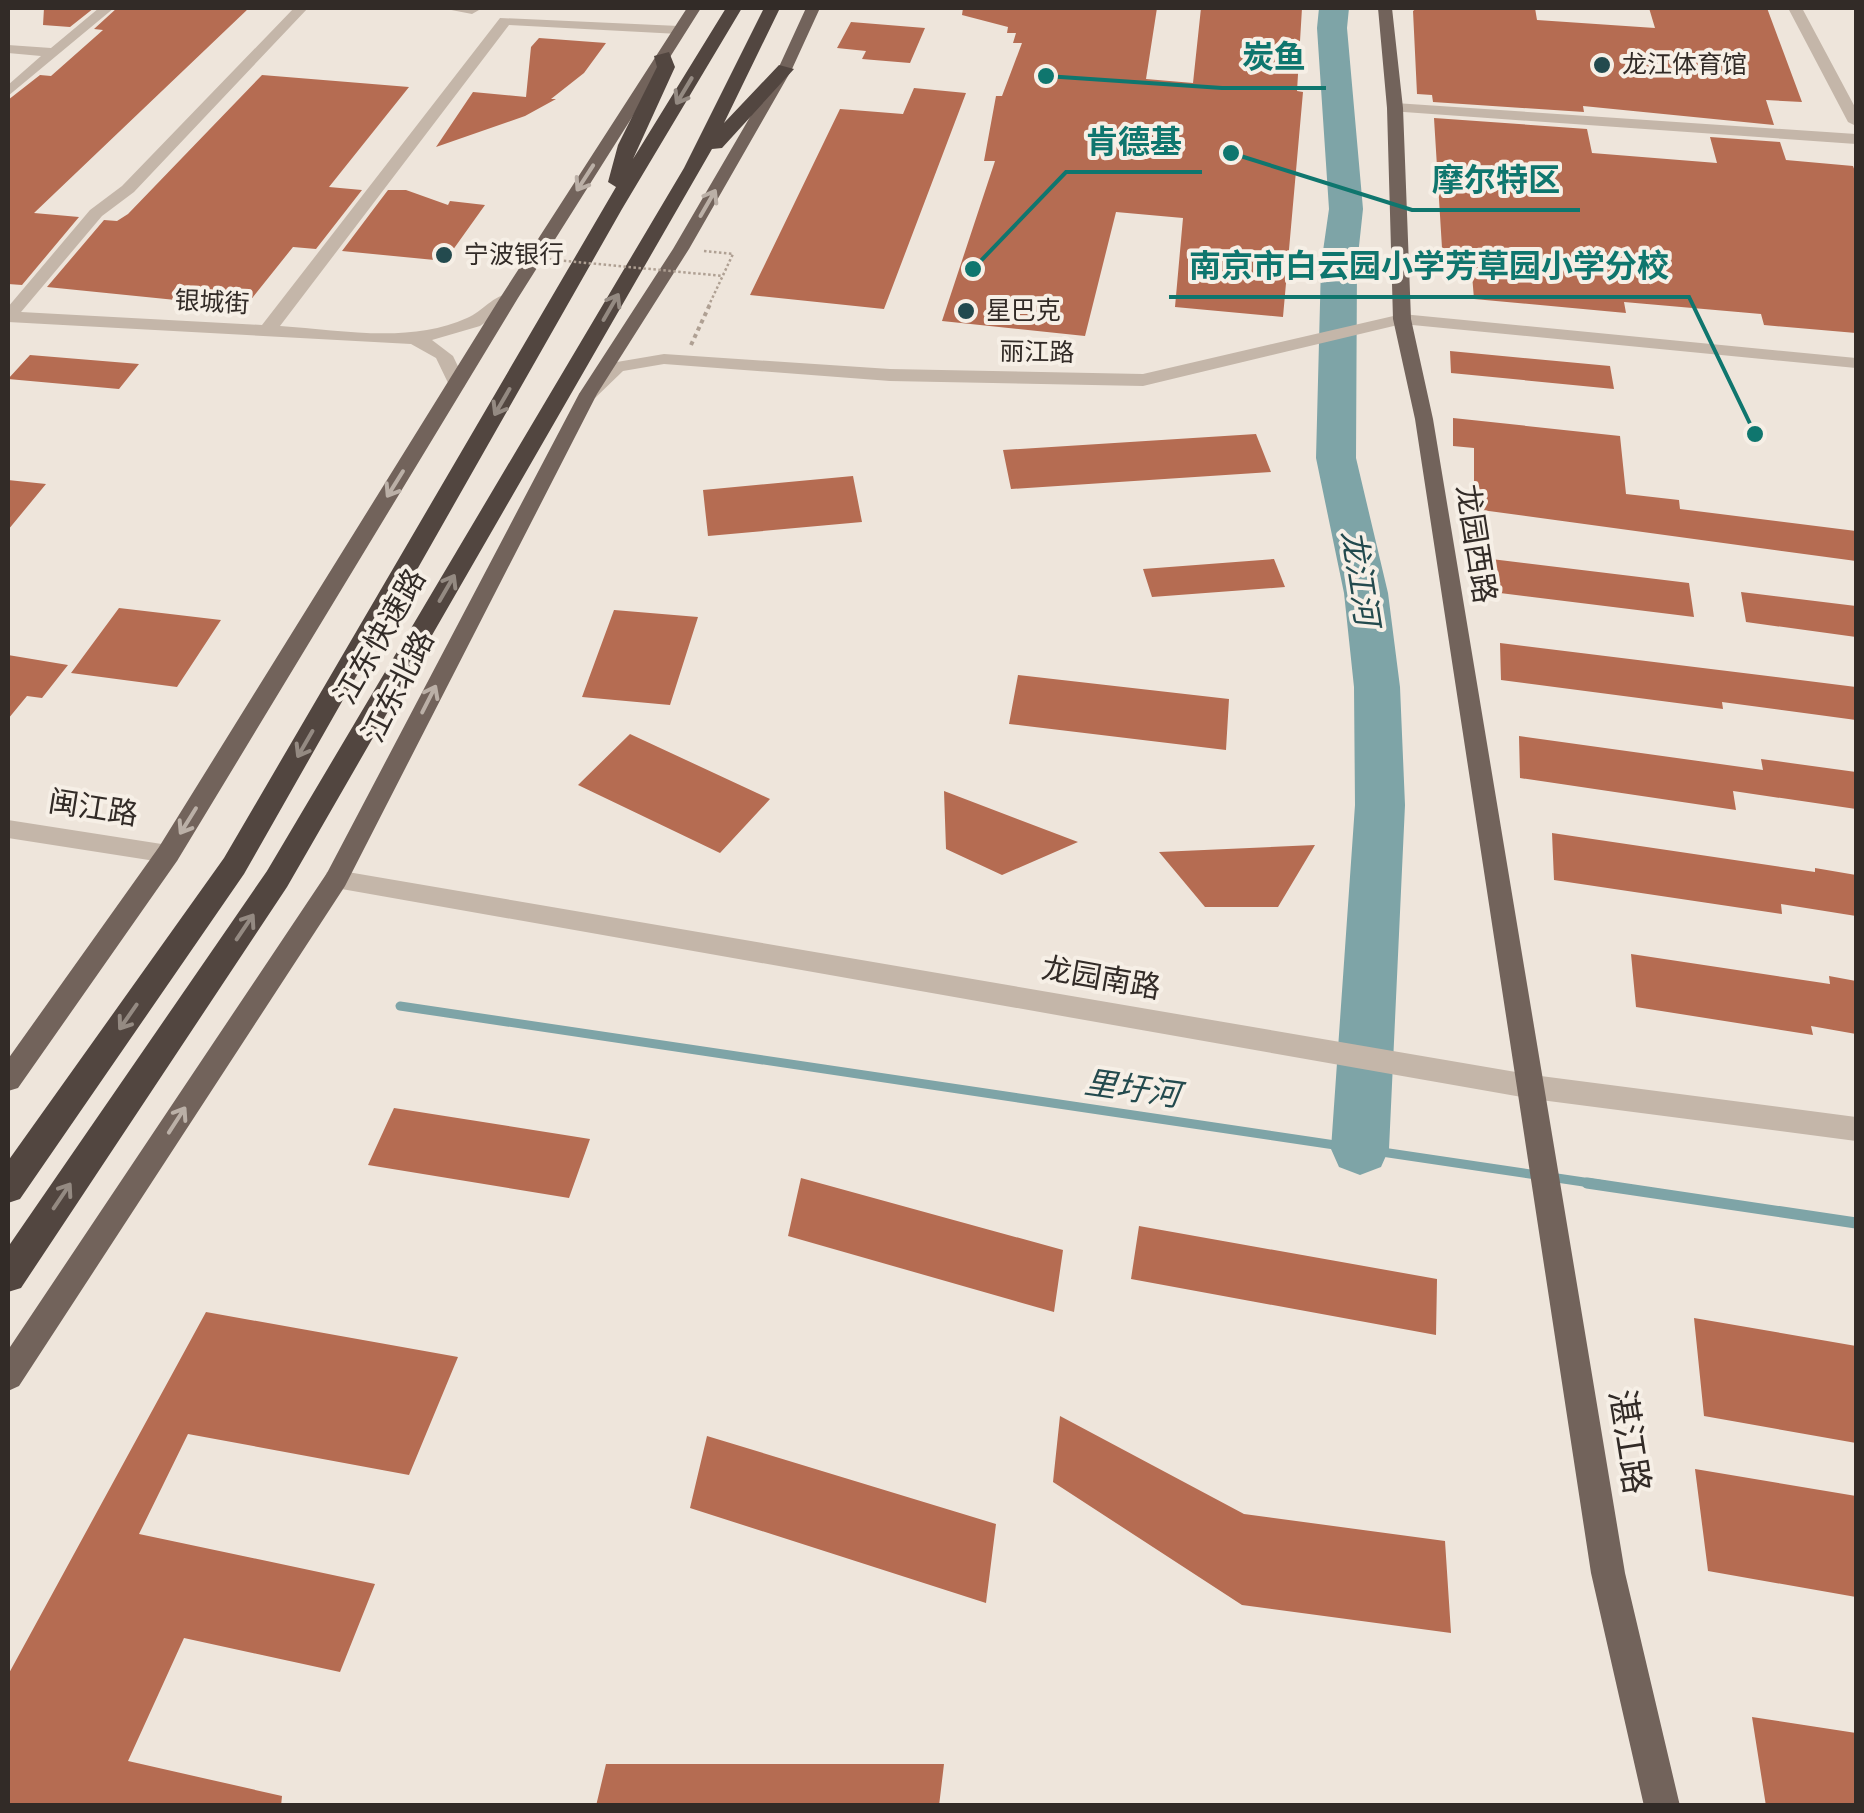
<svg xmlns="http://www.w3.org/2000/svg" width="1864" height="1813" font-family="'Sofia Sans Condensed','Noto Sans SC',sans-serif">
<rect width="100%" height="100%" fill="#eee5db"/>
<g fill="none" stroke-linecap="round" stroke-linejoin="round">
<path stroke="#7ea4a7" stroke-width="9" d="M 400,1006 L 1604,1185"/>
<path stroke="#7ea4a7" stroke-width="11" d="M 1587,1183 L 1856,1223"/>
<path fill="#7ea4a7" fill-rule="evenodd" d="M 1319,8 L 1349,8 L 1347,28 L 1363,209 L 1357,265 L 1356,458 L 1388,593 L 1400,687 L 1405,805 L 1389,1149 L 1381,1167 L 1360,1175 L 1339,1167 L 1331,1149 L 1355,805 L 1354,687 L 1344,593 L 1316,458 L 1321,265 L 1329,209 L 1317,28 Z"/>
</g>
<path fill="#b56c52" d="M 44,8 L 94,8 L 70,27 L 43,25 Z
M 117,8 L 249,8 L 34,213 L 79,217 L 22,285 L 8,284 L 8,100 L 40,75 L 51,76 L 103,30 L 94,29 Z
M 963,8 L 1157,8 L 1146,79 L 1193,83 L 1201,8 L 1302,8 L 1297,91 L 1303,92 L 1283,317 L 1175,307 L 1183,218 L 1116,212 L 1085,336 L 942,321 L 995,161 L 984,161 L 996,96 L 1002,96 L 1022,43 L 1013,43 L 1016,33 L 1007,33 L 1008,27 L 962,15 Z
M 1417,8 L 1535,8 L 1537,20 L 1655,28 L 1649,8 L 1767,8 L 1802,102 L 1766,100 L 1774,125 L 1583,106 L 1584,112 L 1433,102 L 1432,95 L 1417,94 L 1413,11 Z
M 851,22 L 925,28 L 910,63 L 862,59 L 866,51 L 837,48 Z
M 539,38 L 606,43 L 584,73 L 551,99 L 556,99 L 525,116 L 436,147 L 473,92 L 526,97 L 531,47 Z
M 262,75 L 409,87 L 329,187 L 362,190 L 316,249 L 293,247 L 245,307 L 47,287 L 104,220 L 117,221 L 128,214 Z
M 914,88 L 966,93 L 884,309 L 750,295 L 840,109 L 903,114 Z
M 1434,118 L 1587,129 L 1592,153 L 1717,163 L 1710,137 L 1780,142 L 1786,160 L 1853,166 L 1856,174 L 1856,333 L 1764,325 L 1761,314 L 1624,302 L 1626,313 L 1474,299 L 1470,250 L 1442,248 Z
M 388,190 L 406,190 L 448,205 L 450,201 L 485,205 L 445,261 L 342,251 Z
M 1450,351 L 1610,366 L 1614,389 L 1451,373 Z
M 30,355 L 139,364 L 119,389 L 8,379 Z
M 1453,418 L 1620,436 L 1626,494 L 1679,500 L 1680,509 L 1856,531 L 1856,561 L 1474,509 L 1474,448 L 1453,446 Z
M 1256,434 L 1271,472 L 1011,489 L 1003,450 Z
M 853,476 L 862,522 L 708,536 L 703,490 Z
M 8,480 L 46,484 L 8,530 Z
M 1483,558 L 1689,583 L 1694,617 L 1484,591 Z
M 1274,559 L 1285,587 L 1152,597 L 1143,569 Z
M 1741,592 L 1856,606 L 1856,637 L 1746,622 Z
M 119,608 L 221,620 L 177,687 L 71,673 Z
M 614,610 L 698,617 L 670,705 L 582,697 Z
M 1500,643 L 1856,687 L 1856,720 L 1722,702 L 1723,709 L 1501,680 Z
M 8,655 L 68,665 L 42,698 L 27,696 L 8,719 Z
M 1018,675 L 1229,699 L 1226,750 L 1009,724 Z
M 630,734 L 770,799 L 720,853 L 578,785 Z
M 1519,736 L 1763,770 L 1761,759 L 1856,772 L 1856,809 L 1733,791 L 1736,810 L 1520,778 Z
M 944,791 L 1078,842 L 1002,875 L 946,849 Z
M 1552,833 L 1815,872 L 1815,868 L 1856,875 L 1856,916 L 1781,904 L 1782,914 L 1554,880 Z
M 1315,845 L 1278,907 L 1205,907 L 1159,852 Z
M 1631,954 L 1830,984 L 1829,976 L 1856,981 L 1856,1034 L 1811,1026 L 1813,1035 L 1636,1007 Z
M 394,1108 L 590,1139 L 569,1198 L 368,1165 Z
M 801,1178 L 1063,1250 L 1054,1312 L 788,1236 Z
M 1139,1226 L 1437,1279 L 1436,1335 L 1131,1279 Z
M 206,1312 L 458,1357 L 409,1475 L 188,1434 L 139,1534 L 375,1584 L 340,1672 L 184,1638 L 128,1761 L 282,1796 L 281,1806 L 8,1806 L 8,1675 Z
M 1694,1318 L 1856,1346 L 1856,1443 L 1704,1416 Z
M 1060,1416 L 1244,1514 L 1445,1541 L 1451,1633 L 1242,1605 L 1053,1482 Z
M 707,1436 L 996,1524 L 986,1603 L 690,1508 Z
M 1695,1469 L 1856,1496 L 1856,1597 L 1708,1571 Z
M 1752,1717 L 1856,1733 L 1856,1806 L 1766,1806 Z
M 606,1764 L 944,1764 L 939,1806 L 596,1806 Z"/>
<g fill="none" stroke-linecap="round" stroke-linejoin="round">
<path stroke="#afa093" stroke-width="2.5" stroke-dasharray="2.5 2.5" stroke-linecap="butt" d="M 704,251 L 733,254 L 709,305"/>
<path stroke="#afa093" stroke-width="4" stroke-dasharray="4 4" stroke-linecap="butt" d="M 691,345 L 711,302"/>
<path fill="#c4b6a9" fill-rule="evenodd" d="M 99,8 L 114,8 L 8,96 L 8,85 L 41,56 L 8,53 L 8,45 L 51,48 Z
M 294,8 L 308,8 L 134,192 L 102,216 L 21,312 L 262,325 L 500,18 L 679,26 L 686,30 L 679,34 L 509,25 L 280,326 C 340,330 411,344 467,318 C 484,311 496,291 515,294 L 515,302 L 480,326 L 432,340 L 453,356 L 466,383 L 464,387 L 450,387 L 436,358 L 411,344 L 8,322 L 8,307 L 90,210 L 122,186 Z
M 441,8 L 477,8 L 479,10 L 472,14 Z
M 1788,8 L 1802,8 L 1856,109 L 1856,126 L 1848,122 Z
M 1395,103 L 1856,134 L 1856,144 L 1390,111 L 1387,108 Z
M 1402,314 L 1856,358 L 1856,368 L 1402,324 L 1143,386 L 890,381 L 664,364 L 623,371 L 595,398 L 581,398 L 579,394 L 611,363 L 664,354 L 890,369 L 1143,374 Z
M 8,820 L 168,845 L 177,847 L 180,854 L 177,861 L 168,863 L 8,838 Z
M 336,870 L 1533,1075 L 1856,1117 L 1856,1141 L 1533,1099 L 336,888 L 327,886 L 324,879 L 327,872 Z"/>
<path fill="#72635b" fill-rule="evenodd" d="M 687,8 L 701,8 L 518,298 L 177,861 L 18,1088 L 8,1091 L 8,1059 L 159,847 L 500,298 Z
M 806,8 L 820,8 L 792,69 L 689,249 L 597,394 L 345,886 L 19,1386 L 8,1391 L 8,1350 L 327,873 L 579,394 L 673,249 L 778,69 Z
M 1378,8 L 1392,8 L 1403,108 L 1411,319 L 1433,419 L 1625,1573 L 1680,1806 L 1644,1806 L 1591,1573 L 1415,419 L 1393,319 L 1387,108 Z"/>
<path fill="#524640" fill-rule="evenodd" d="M 726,8 L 742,8 L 622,209 L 244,874 L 20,1199 L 8,1203 L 8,1161 L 224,858 L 616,187 L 608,182 L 618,145 L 657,67 L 654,56 L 669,52 L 675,67 L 633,159 Z
M 764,8 L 780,8 L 724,123 L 779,65 L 794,69 L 722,148 L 712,149 L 287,887 L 21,1288 L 8,1292 L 8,1247 L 267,871 L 684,168 Z"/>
<path stroke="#afa093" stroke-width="2.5" stroke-dasharray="2.5 2.5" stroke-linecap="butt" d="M 514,256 L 723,276"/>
</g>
<defs><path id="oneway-shaft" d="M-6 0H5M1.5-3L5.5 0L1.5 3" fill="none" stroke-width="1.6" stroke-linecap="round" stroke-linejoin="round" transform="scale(2.5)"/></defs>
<g stroke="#948a82">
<use href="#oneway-shaft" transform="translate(684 91) rotate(121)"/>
<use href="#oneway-shaft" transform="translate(611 307) rotate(-60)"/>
<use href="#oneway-shaft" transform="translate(502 402) rotate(120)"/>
<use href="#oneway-shaft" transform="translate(447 588) rotate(-60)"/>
<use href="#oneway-shaft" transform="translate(305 744) rotate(120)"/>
<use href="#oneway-shaft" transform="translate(245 927) rotate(-56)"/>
<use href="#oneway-shaft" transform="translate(128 1017) rotate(125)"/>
<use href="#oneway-shaft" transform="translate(62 1196) rotate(-56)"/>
</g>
<g stroke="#bbb0a7">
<use href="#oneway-shaft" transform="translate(585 178) rotate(123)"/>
<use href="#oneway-shaft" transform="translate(708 203) rotate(-60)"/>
<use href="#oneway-shaft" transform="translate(395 484) rotate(122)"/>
<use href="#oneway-shaft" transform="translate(429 699) rotate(-63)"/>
<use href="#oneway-shaft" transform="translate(188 821) rotate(122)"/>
<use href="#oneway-shaft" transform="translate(177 1120) rotate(-57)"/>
</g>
<g fill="#234a4e" stroke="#f6efe6" stroke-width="4">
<circle cx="1602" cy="65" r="10"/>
<circle cx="444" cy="255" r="10"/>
<circle cx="966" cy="311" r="10"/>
</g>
<g text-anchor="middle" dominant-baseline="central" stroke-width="8" stroke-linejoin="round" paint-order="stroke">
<g font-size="25" fill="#322b27" stroke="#f6efe6" text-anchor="start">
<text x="1622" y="65">龙江体育馆</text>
<text x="464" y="255">宁波银行</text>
<text x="986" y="311">星巴克</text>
</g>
<g font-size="25" fill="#322b27" stroke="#f6efe6">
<text transform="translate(212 303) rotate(3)">银城街</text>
<text transform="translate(1037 353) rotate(1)">丽江路</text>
</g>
<g font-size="30" fill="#322b27" stroke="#f6efe6">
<text transform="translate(1475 544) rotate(81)">龙园西路</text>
<text transform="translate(381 637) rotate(-60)">江东快速路</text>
<text transform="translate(399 687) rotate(-63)">江东北路</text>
<text transform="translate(93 809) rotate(9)">闽江路</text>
<text transform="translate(1101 979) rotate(10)">龙园南路</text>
</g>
<g font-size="32" font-style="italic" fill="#234a4e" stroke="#f6efe6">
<text transform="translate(1359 578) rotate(81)">龙江河</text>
<text transform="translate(1132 1090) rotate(8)">里圩河</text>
</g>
<g font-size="35" fill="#322b27" stroke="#f6efe6">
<text transform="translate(1628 1442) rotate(81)">湛江路</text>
</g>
</g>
<path fill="none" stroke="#0f766e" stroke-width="4" d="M1046 76L1222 88H1326M973 269L1066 172H1202M1231 153L1412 210H1580M1755 434L1689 297H1169"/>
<g fill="#0f766e" stroke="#f6efe6" stroke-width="4">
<circle cx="1046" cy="76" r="10"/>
<circle cx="973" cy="269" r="10"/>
<circle cx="1231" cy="153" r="10"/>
<circle cx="1755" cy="434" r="10"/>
</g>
<g font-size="32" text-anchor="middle" font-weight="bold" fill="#0f766e" stroke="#f6efe6" stroke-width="8" stroke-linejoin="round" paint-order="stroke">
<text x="1274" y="68">炭鱼</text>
<text x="1134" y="153">肯德基</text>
<text x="1496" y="191">摩尔特区</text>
<text x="1429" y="277">南京市白云园小学芳草园小学分校</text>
</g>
<rect width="1864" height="1813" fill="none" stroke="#322b27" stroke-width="20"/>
</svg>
